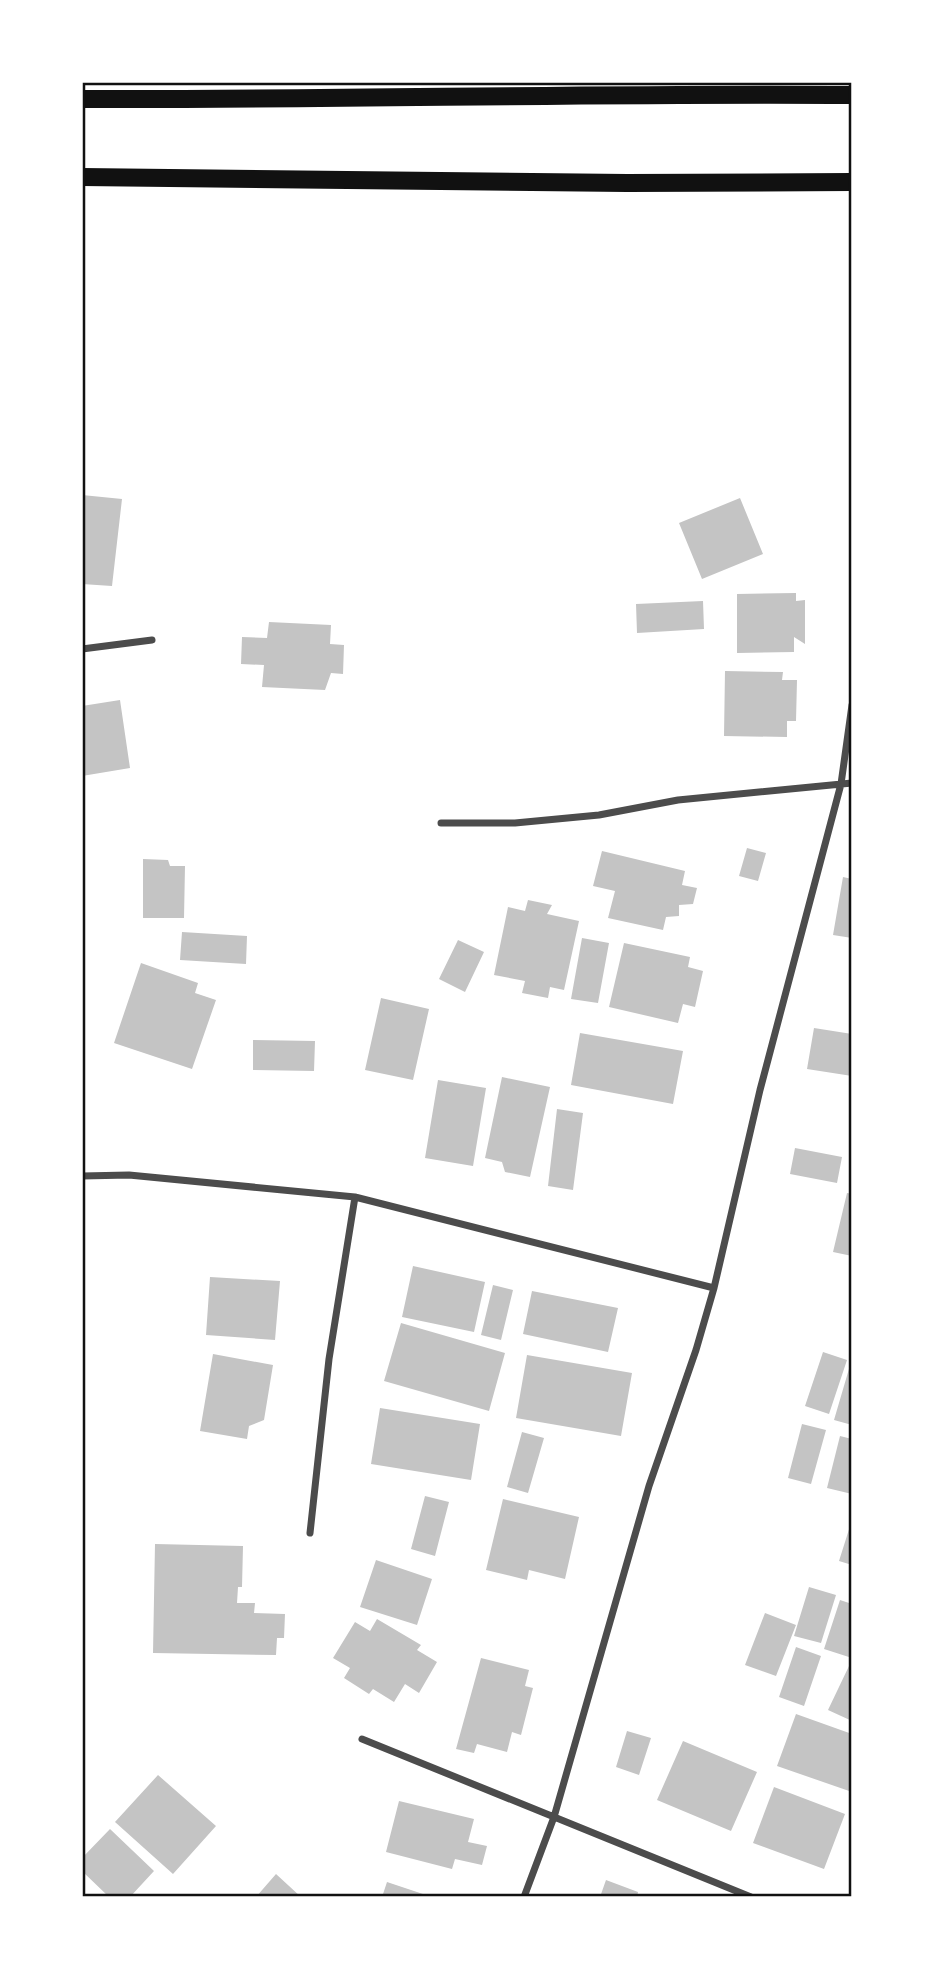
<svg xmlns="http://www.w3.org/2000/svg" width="934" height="1979" font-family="Bitter,serif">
<rect width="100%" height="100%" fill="#fff"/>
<path fill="#c4c4c4" d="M 82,495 L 122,499 L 112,586 L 82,584 Z
M 740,498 L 763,554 L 702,579 L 679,523 Z
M 796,593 L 796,601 L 805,600 L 805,644 L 794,637 L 794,652 L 737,653 L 737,594 Z
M 703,601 L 704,629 L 637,633 L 636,604 Z
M 269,622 L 331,625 L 330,644 L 344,645 L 343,674 L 331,673 L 325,690 L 262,687 L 264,665 L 241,664 L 242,637 L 267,638 Z
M 725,671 L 783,672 L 782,680 L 797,680 L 796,721 L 787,721 L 787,737 L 724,736 Z
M 120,700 L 130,768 L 82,776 L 82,706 Z
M 747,848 L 766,853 L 758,881 L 739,876 Z
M 602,851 L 685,871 L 682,885 L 697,888 L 693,904 L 679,905 L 679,916 L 666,917 L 663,930 L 608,918 L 615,891 L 593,886 Z
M 143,859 L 168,860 L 170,866 L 185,866 L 184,918 L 143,918 Z
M 843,877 L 852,879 L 852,938 L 833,935 Z
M 528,900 L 552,905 L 547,914 L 579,921 L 564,990 L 550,987 L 548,998 L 522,993 L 525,981 L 494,975 L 508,907 L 525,911 Z
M 182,932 L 247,936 L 246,964 L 180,960 Z
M 582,938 L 609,943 L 598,1003 L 571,999 Z
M 458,940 L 484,952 L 465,992 L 439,979 Z
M 624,943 L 690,957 L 688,967 L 703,971 L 695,1007 L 683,1004 L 678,1023 L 609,1007 Z
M 141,963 L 198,983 L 195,993 L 216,1000 L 192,1069 L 114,1043 Z
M 381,998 L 429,1009 L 413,1080 L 365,1070 Z
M 814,1028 L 852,1034 L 852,1076 L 807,1069 Z
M 580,1033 L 683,1051 L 673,1104 L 571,1085 Z
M 253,1040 L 315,1041 L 314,1071 L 253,1070 Z
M 502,1077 L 550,1087 L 530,1177 L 505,1172 L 502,1162 L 485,1158 Z
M 438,1080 L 486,1088 L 473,1166 L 425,1158 Z
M 557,1109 L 583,1113 L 573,1190 L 548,1186 Z
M 795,1148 L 842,1157 L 837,1183 L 790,1174 Z
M 847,1193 L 852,1194 L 852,1256 L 833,1252 Z
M 413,1266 L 485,1282 L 474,1332 L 402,1317 Z
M 210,1277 L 280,1281 L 275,1340 L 206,1335 Z
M 493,1285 L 513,1290 L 501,1340 L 481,1335 Z
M 532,1291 L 618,1308 L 608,1352 L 523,1334 Z
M 401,1323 L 505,1353 L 489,1411 L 384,1381 Z
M 823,1352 L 847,1360 L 829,1414 L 805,1406 Z
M 213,1354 L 273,1365 L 264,1420 L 249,1426 L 247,1439 L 200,1431 Z
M 527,1355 L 632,1373 L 621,1436 L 516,1418 Z
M 851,1362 L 852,1362 L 852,1425 L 834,1420 Z
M 380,1408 L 480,1424 L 471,1480 L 371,1464 Z
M 802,1424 L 826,1430 L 811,1484 L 788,1478 Z
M 522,1432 L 544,1438 L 528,1493 L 507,1487 Z
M 840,1436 L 852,1439 L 852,1494 L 827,1488 Z
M 425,1496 L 449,1502 L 435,1556 L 411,1549 Z
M 503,1499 L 579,1517 L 565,1579 L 529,1570 L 527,1580 L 486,1570 Z
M 851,1523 L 852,1523 L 852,1565 L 839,1561 Z
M 155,1544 L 243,1546 L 242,1587 L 238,1587 L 237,1603 L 255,1603 L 254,1613 L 285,1614 L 284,1638 L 277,1638 L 276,1655 L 153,1653 Z
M 376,1560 L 432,1579 L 417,1625 L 360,1607 Z
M 809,1587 L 836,1595 L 821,1643 L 794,1636 Z
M 840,1600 L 852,1604 L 852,1658 L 824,1649 Z
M 765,1613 L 796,1625 L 776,1676 L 745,1665 Z
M 377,1619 L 421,1645 L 417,1650 L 437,1662 L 419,1693 L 405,1684 L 394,1702 L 373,1689 L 369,1694 L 344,1678 L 350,1668 L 333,1658 L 355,1622 L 370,1631 Z
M 796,1647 L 821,1656 L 804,1706 L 779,1697 Z
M 481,1658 L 529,1670 L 525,1686 L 533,1688 L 521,1735 L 512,1732 L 507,1752 L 477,1744 L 474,1753 L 456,1749 Z
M 849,1666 L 852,1668 L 852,1721 L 828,1710 Z
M 796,1714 L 852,1734 L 852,1792 L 777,1766 Z
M 627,1731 L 651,1738 L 639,1775 L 616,1767 Z
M 683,1741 L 757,1772 L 731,1831 L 657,1800 Z
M 158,1775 L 216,1826 L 173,1874 L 115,1822 Z
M 774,1787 L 845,1814 L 824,1869 L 753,1843 Z
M 399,1801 L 474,1819 L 468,1842 L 487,1846 L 482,1865 L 455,1859 L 452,1869 L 386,1852 Z
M 110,1829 L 154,1871 L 130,1897 L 109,1897 L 82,1871 L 82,1858 Z
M 276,1874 L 301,1897 L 256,1897 Z
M 606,1880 L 638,1892 L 637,1897 L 600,1897 Z
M 387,1882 L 429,1896 L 429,1897 L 382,1897 Z"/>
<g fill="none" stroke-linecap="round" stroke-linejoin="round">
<path stroke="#4c4c4c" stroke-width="7" d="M 82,649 L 152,640
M 441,823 L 515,823 L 599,815 L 678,800 L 852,783
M 82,1176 L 129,1175 L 355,1197 L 714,1288
M 310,1533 L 329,1359 L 355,1197
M 362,1739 L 751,1897
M 524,1897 L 554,1817 L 649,1486 L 696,1350 L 714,1288 L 760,1090 L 841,784 L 852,705"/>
<path stroke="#111" stroke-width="18" d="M 82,99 C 339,100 595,93 852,95
M 82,177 L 627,183 L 852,182"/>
</g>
<rect width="934" height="1979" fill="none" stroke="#ffffff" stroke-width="168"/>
<rect x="84" y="84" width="766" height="1811" fill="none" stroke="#111" stroke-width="2.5"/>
</svg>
